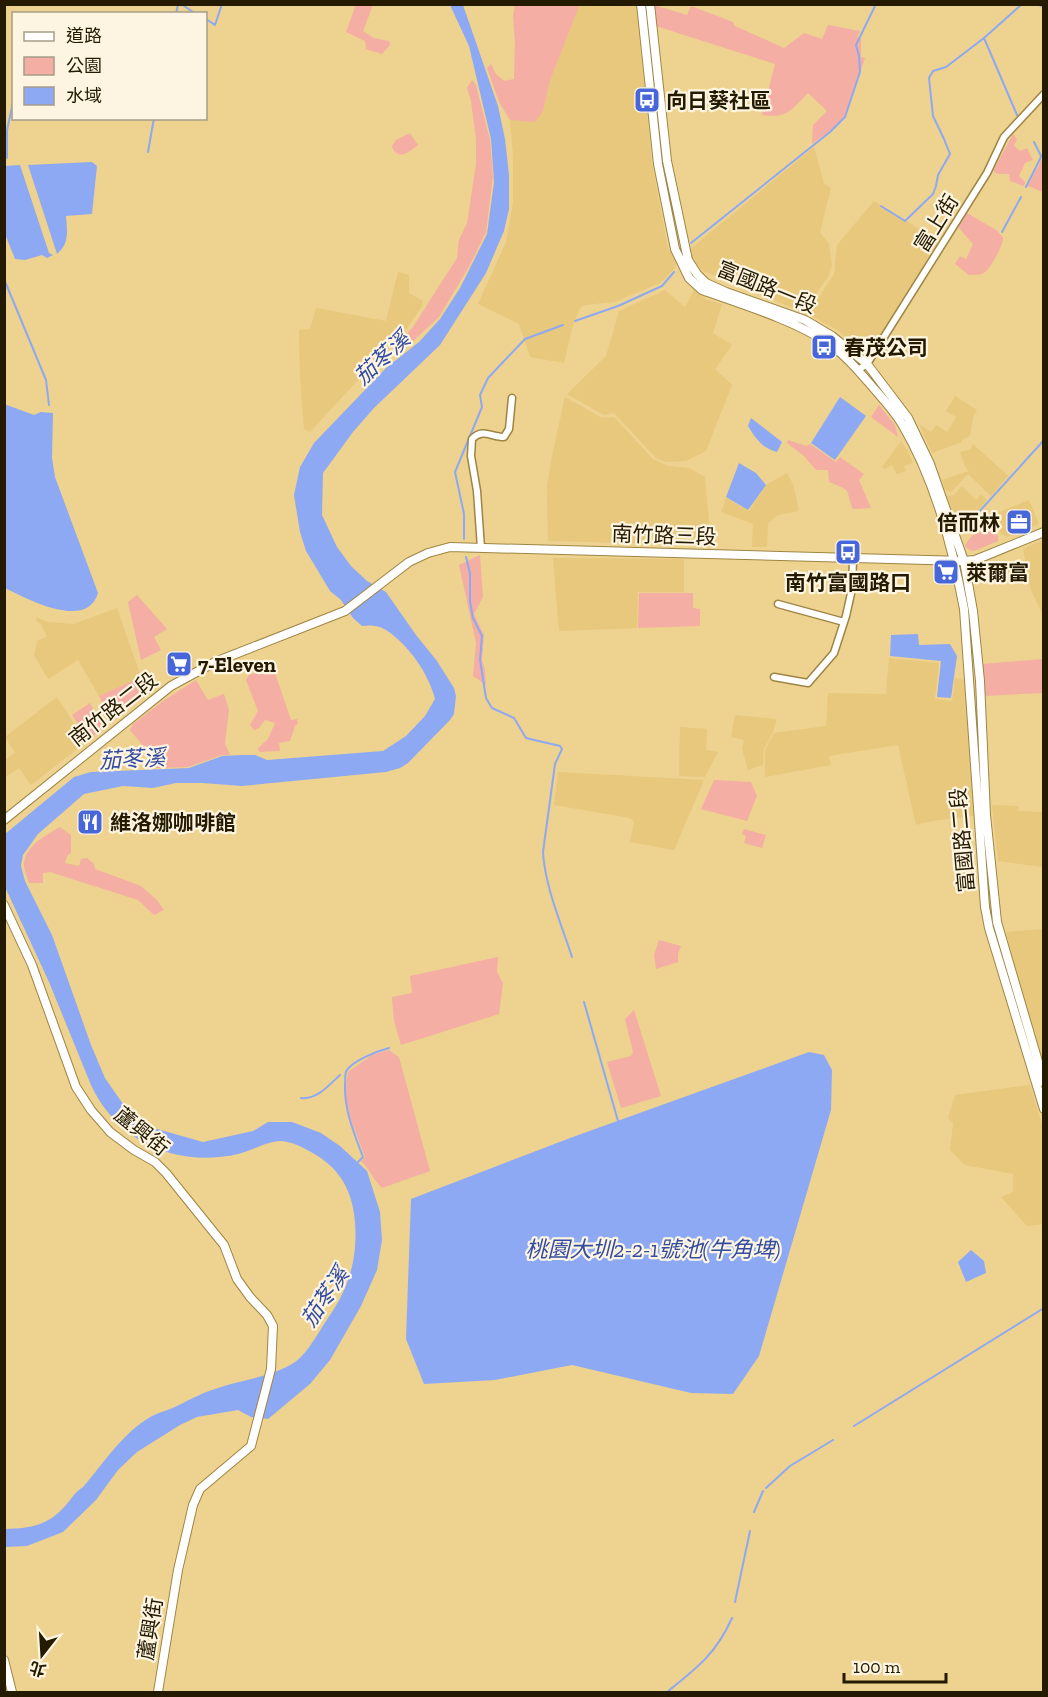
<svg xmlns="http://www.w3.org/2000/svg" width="1048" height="1697" font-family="'Zilla Slab','Noto Sans TC',serif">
<rect width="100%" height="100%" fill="#eed28f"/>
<path fill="#e7c87c" d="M 579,5 L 636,5 L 652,163 L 668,248 L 677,263 L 674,269 L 660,283 L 615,302 L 584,305 L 580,308 L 573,325 L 564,363 L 530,357 L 519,324 L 478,304 L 506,242 L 513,203 L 513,155 L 510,120 L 519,120 L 543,111 L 550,81 Z
M 814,147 L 824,184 L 831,188 L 820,232 L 829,244 L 832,265 L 828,277 L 803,312 L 703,271 L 693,261 L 689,250 Z
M 874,201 L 939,241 L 867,357 L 839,331 L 808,314 L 834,274 L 837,245 Z
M 398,272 L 409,275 L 409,293 L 423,301 L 422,306 L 401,337 L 382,354 L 310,432 L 304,429 L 300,376 L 299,330 L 310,329 L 316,308 L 386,321 Z
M 665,290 L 685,307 L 694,290 L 707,300 L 722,304 L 713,333 L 732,345 L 715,369 L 732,385 L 706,451 L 686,461 L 666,462 L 656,458 L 614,413 L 604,415 L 567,394 L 606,356 L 619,311 Z
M 955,396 L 977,410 L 973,417 L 970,436 L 962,440 L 962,442 L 932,453 L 919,424 L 931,432 L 936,425 L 947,432 L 956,417 L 946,411 Z
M 565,397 L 602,418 L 614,417 L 653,459 L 668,466 L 689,468 L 705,477 L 711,545 L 548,541 L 547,486 L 552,456 Z
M 901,441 L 908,451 L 913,463 L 904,466 L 906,471 L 897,474 L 892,465 L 885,469 L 882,467 Z
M 973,444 L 1008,476 L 991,496 L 968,474 L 951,492 L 945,490 L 942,480 L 969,471 L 965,466 L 960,452 L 971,449 Z
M 787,473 L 793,484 L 799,511 L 778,515 L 768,523 L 767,547 L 752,547 L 753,524 L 721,512 L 726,498 L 749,511 L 766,485 Z
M 962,486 L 976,500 L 981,494 L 987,500 L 978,511 L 955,519 L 947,496 L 954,495 Z
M 1029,500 L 1039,524 L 1007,537 L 1003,535 L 995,527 L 999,512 Z
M 1043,540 L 1043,615 L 1031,590 L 1023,549 Z
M 553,558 L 684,559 L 684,592 L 638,592 L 637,628 L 559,631 Z
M 117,608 L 141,677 L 99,696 L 78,660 L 48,679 L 34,655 L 37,641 L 47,637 L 41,624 L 37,622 L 36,617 L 48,622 L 74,624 Z
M 889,658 L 939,663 L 935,699 L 952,701 L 955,678 L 965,680 L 974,816 L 932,821 L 916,825 L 898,745 L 829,756 L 831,765 L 765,777 L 765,750 L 774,733 L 826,726 L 828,693 L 886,694 Z
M 57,697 L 86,742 L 31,785 L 19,768 L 5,777 L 5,760 L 15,753 L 5,737 Z
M 735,715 L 777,719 L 773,732 L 764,749 L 763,765 L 748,770 L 742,749 L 744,740 L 731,737 Z
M 680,727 L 707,729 L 706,750 L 718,752 L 705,777 L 679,776 Z
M 558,772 L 704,780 L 674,850 L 630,842 L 634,822 L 630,818 L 554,805 Z
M 992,805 L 1018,806 L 1019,811 L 1043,812 L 1043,867 L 998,861 Z
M 1043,929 L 1043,1062 L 1024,1004 L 1006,932 Z
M 1030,1085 L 1043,1128 L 1044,1224 L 1027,1226 L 1001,1197 L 1013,1192 L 1013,1174 L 965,1165 L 950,1150 L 953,1123 L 948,1118 L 955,1095 Z"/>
<path fill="#f4aea4" d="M 356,4 L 373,5 L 363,31 L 374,38 L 389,41 L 390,45 L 382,54 L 366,49 L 365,41 L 346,32 Z
M 578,5 L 579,6 L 550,81 L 543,111 L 535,122 L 510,120 L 499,102 L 487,68 L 491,64 L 496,74 L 504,81 L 514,79 L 515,42 L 513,16 L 515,5 Z
M 654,5 L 687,15 L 691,6 L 733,22 L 735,26 L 784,48 L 804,33 L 822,39 L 828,25 L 860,31 L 857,37 L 861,39 L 861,57 L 865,58 L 848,109 L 839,124 L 812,144 L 813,125 L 827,111 L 808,93 C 792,109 787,119 762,115 L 775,64 L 656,26 Z
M 472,80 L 476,85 L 490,140 L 493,176 L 486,232 L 470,265 L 439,317 L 397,356 L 392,350 L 413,327 L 457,258 L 459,240 L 467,223 L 476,164 L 476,139 L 471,101 L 467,88 Z
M 410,133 L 418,145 C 409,152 397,162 392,146 L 396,140 Z
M 1013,134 L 1017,139 L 1014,146 L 1020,151 L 1027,148 L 1033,160 L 1025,163 L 1019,176 L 1025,182 L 1024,186 L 1010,181 L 1009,174 L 998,174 L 993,171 Z
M 1043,157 L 1043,192 L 1028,186 Z
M 967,213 L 996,230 L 1003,237 C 1004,244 991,268 984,273 C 980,275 974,275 969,275 L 955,264 L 960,256 L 966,259 L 973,244 L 958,227 Z
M 879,405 L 895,425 L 898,437 L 871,417 Z
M 788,440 L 806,446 L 810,444 L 836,462 L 840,457 L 864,474 L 859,480 L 871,508 L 853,509 C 844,489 855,492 829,482 L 828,470 L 816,470 L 804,456 L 787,443 Z
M 994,531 L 998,536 L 998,541 L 974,551 L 969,550 L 965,546 C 972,532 979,532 994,531 Z
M 480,555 L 483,597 L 474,614 L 484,635 L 482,660 L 485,670 L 486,685 L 473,676 L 476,643 L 459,565 Z
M 639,593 L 693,593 L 693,608 L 700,609 L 700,626 L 638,628 Z
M 137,595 L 167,629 L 154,637 L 161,650 L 141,660 L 128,602 Z
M 1043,659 L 1043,693 L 984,696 L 983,664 Z
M 273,667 L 291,720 L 297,719 L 298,724 L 295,726 L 290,741 L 279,743 L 280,751 L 259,752 L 258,748 L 268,739 L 275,723 L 265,720 L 259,728 L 254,730 L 250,725 L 258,711 L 246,680 L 249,675 Z
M 141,677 L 148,694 L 114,720 L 110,717 L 99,696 Z
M 196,680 L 208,700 L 224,694 L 229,710 L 225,743 L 230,755 L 222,755 L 188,767 L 156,768 L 154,759 L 130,730 L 133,724 L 163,701 Z
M 90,703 L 103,728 L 88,740 L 72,715 Z
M 714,780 L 751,782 L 757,796 L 747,821 L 701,809 Z
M 60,827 L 71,835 L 71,853 L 67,856 L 65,863 L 79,866 L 81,859 L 87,858 L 94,864 L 95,869 L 141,886 L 157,900 L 164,910 L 154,915 L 138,900 L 50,872 L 43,873 L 43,883 L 29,883 C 27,877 24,870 24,864 C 25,846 46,835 60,827 Z
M 744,829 L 766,835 L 762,848 L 744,843 L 746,836 L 742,834 Z
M 659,940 L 681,946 L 678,954 L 678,962 L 656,969 L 654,955 Z
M 498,957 L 497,972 L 503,983 L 499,1014 L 401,1045 L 394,1021 L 392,997 L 412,993 L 410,976 Z
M 634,1010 L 661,1096 L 621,1108 L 607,1062 L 631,1056 L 633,1052 L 625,1019 Z
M 389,1050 L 399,1057 L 430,1171 L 382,1188 C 373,1180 370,1169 361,1161 L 365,1157 L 351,1120 L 345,1095 L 348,1072 L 372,1055 Z"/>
<path fill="#8ea9f3" d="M 450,5 L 463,5 L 498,106 L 505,139 L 509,175 L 509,209 L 504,231 L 486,273 L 440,345 L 374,408 L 353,432 L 323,473 L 322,515 L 337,547 L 351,566 L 367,581 L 386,592 L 416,635 L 437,661 L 454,688 L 456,696 L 454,714 L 450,720 L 408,763 L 400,768 L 386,772 L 242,786 L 202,783 L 176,783 L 153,788 L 123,786 L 84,794 L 38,834 L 23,855 L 21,866 L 25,881 L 52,935 L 91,1045 L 105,1078 L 130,1114 L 143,1125 L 203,1142 L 253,1131 L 268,1122 L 292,1122 L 321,1133 L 340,1146 L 367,1171 L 380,1212 L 382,1240 L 377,1270 L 361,1306 L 330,1360 L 310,1384 L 268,1419 L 251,1417 L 238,1410 L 197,1417 L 180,1425 L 137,1452 L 118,1470 L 96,1500 L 63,1532 L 27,1546 L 5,1547 L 5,1529 C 31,1528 48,1526 66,1505 C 72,1498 75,1492 83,1487 C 104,1463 123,1432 152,1416 C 160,1412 169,1410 177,1406 C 191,1399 204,1392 218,1388 C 244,1379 272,1377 295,1362 C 307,1354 320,1330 328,1318 C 343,1297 353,1273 355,1247 C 358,1207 349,1172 311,1152 C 302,1147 292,1142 281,1141 C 267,1141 252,1151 238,1154 C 177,1168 117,1142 91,1085 L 49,982 L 5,887 L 5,834 L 74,777 L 91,772 L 189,768 L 222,756 L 242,755 L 255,755 L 267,760 L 383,751 L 406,736 L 425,716 L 435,699 C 429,674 408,644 386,630 C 378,625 370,625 362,626 L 353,618 L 341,600 L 330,591 L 306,551 L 300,532 L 294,495 L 300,467 L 314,443 L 386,368 L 419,342 L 440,319 L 460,288 L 487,234 L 494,182 L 491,139 L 469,46 Z
M 92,162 L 97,166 L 92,214 L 66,216 C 67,231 70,243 57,254 L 28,165 Z
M 20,165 L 49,253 L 53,255 L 47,258 L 42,255 L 25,260 L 15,259 L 5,234 L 5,166 Z
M 840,397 L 866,416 L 835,460 L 811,443 Z
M 4,404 L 34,415 L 41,412 L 53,413 L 52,458 L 55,477 L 98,593 C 87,631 27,599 5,588 Z
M 751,418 L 782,442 L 777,452 C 762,448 756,439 748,426 Z
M 739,463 L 756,473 L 766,485 L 748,510 L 726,497 Z
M 918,634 L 919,645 L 950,644 L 957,656 L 951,698 L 937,697 L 941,661 L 890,656 L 891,635 Z
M 809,1052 L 824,1055 L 832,1070 L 831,1110 L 759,1356 L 733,1394 L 691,1393 L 572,1365 L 495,1380 L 424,1384 L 406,1339 L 411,1199 L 570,1138 Z
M 971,1250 L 984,1261 L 986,1273 L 966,1282 L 958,1262 Z"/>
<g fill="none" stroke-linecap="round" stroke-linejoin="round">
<path stroke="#8ea9f3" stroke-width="2" d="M 181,4 L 196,14
M 1036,4 L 1044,7
M 176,14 L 178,4
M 206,19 L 215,25 L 222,4
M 1017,115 L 984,38 L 1021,5
M 148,152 L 154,118
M 7,158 L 7,130 L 14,98
M 1026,187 L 1040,159 L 1041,156 L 1034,142
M 881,206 L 905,221 L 933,194 L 936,186 L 938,175 L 950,154 L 944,139 L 933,116 L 929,78 L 933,71 L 946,67 L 984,38
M 1002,232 L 1021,197
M 691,243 L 830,132 L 845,117 L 860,72 L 859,56 L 856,45 L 876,4
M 4,279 L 46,380 L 49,405
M 575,321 L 618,306 L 662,286 L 674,272
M 978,513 L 1044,440
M 464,539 L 464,514 L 455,472 L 482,407 L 480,395 L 488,378 L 525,339 L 563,325
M 466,557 L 470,573 L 470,602 L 473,618 L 482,636 L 480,660 L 486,698 L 492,708 L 514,718 L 526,738 L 560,746 L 562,749 L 555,764 L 543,852 C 545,887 561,923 572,957
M 584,1002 L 618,1121
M 301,1098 C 317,1100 329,1085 340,1075
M 358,1162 L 363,1157 C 354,1133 344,1110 345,1084 C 346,1080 344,1073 347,1070 C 354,1060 378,1051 389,1048
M 854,1426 L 1044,1308
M 766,1488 L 790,1466 L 833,1440
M 754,1512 L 763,1491
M 735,1602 L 750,1531
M 667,1692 C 697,1668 716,1654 732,1618"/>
<g stroke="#9f8543" stroke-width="9">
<path id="minor" d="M 858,370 L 867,364 L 987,173 L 1004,137 L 1044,94
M 481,548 L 477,491 L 471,456 L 472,439 C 483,428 491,437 504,437 L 509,429 L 512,398
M 778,604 L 844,622
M 774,677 L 808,683 L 834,653 L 846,616 L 852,589 L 853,558"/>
</g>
<g stroke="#9f8543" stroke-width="10">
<path id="tertiary" d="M 641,4 L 658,164 L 675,249 L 689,278 L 702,290 C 741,304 794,320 828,343 C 844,354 857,369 870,384 C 881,397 893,409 902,424 C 935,480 952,545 964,609 L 985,907 L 989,928 L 1044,1109
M 650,4 L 667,161 L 688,260 L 697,274 L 706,283 L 726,292 L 805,320 L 832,336 L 867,364 L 908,418 L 930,464 L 964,561 L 973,611 L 980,681 L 986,815 L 997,922 L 1044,1082
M 4,820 L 171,686 L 215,662 L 345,611 L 409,562 L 428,553 L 450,547 L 964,561 L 975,560 L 1044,532
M 4,905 L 32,965 L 76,1087 L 91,1110 L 110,1132 L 134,1150 L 155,1162 L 166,1173 L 224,1245 L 237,1279 L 250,1297 L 267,1315 L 273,1326 L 271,1369 L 251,1446 L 200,1489 L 193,1505 L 178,1570 L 158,1692
M 4,1660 L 12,1692"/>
</g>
<use href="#minor" stroke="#fff" stroke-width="6"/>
<use href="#tertiary" stroke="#fff" stroke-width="8"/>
</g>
<defs>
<g id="bus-square" transform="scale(1.35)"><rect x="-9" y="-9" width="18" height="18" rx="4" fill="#4666d9" stroke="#fdf5e2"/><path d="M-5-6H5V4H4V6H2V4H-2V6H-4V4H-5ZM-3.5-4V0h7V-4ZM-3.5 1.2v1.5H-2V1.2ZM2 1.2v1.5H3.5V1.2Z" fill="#fff"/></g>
<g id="office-square" transform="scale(1.35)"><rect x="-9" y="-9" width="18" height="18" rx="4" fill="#4666d9" stroke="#fdf5e2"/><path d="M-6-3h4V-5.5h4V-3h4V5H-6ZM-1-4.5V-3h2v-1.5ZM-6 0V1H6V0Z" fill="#fff"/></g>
<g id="supermarket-square" transform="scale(1.35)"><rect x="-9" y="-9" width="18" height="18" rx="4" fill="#4666d9" stroke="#fdf5e2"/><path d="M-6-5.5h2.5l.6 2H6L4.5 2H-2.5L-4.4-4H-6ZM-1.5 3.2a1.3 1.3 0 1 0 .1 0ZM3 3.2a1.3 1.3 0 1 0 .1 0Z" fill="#fff"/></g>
<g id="restaurant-square" transform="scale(1.35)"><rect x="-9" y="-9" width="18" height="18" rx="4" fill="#4666d9" stroke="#fdf5e2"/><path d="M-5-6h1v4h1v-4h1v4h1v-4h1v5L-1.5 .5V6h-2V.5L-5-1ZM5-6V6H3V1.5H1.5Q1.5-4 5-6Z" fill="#fff"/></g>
</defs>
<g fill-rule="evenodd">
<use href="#bus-square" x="647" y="100"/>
<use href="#bus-square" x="824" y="347"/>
<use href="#office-square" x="1019" y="522"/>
<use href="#bus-square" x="848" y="552"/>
<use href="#supermarket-square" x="946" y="572"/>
<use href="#supermarket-square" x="179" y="664"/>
<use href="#restaurant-square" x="90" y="822"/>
</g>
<g text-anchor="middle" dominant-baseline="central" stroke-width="4.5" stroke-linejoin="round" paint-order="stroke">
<g font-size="21" font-weight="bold" fill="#241a00" stroke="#fdf5e2" text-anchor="start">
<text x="666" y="100">向日葵社區</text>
<text x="844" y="347">春茂公司</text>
<text x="1000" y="522" text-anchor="end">倍而林</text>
<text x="966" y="572">萊爾富</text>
<text x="848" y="582" text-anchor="middle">南竹富國路口</text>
<text x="198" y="664">7-Eleven</text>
<text x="110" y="822">維洛娜咖啡館</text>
</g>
<g font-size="21" fill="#241a00" stroke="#fdf5e2">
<text transform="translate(936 223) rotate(-58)">富上街</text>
<text transform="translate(767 287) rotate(22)">富國路一段</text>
<text transform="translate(664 535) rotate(2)">南竹路三段</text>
<text transform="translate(113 709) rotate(-38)">南竹路二段</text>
<text transform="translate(962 840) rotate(-95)">富國路二段</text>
<text transform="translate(142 1131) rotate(39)">蘆興街</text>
<text transform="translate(150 1629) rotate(-81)">蘆興街</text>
</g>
<g font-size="22" font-style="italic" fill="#334ca1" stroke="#fdf5e2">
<text transform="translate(382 358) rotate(-43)">茄苳溪</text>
<text transform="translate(132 759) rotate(-3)">茄苳溪</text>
<text x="653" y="1249">桃園大圳2-2-1號池(牛角埤)</text>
<text transform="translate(325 1297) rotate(-56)">茄苳溪</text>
</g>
</g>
<rect width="1048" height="1697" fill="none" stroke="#241a00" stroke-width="12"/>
<rect x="12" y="12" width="195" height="108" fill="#fdf5e2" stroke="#a69d88" stroke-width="1.5"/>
<rect x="24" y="32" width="30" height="9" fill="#ffffff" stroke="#a69d88" stroke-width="1.5"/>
<text x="66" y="42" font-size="18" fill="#241a00">道路</text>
<rect x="24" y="57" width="30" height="18" fill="#f4aea4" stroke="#a69d88" stroke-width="1.5"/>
<text x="66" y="72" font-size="18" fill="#241a00">公園</text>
<rect x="24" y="87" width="30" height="18" fill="#8ea9f3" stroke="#a69d88" stroke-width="1.5"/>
<text x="66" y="102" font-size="18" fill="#241a00">水域</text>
<g transform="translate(42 1655) rotate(197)" stroke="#fdf5e2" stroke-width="4.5" paint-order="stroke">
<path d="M0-4.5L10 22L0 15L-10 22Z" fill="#241a00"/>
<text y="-9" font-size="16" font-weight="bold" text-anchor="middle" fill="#241a00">北</text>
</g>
<path d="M844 1673v9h102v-9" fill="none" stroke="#241a00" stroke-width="3"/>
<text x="853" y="1673" font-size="18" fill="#241a00" stroke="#fdf5e2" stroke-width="4.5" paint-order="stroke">100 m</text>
</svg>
